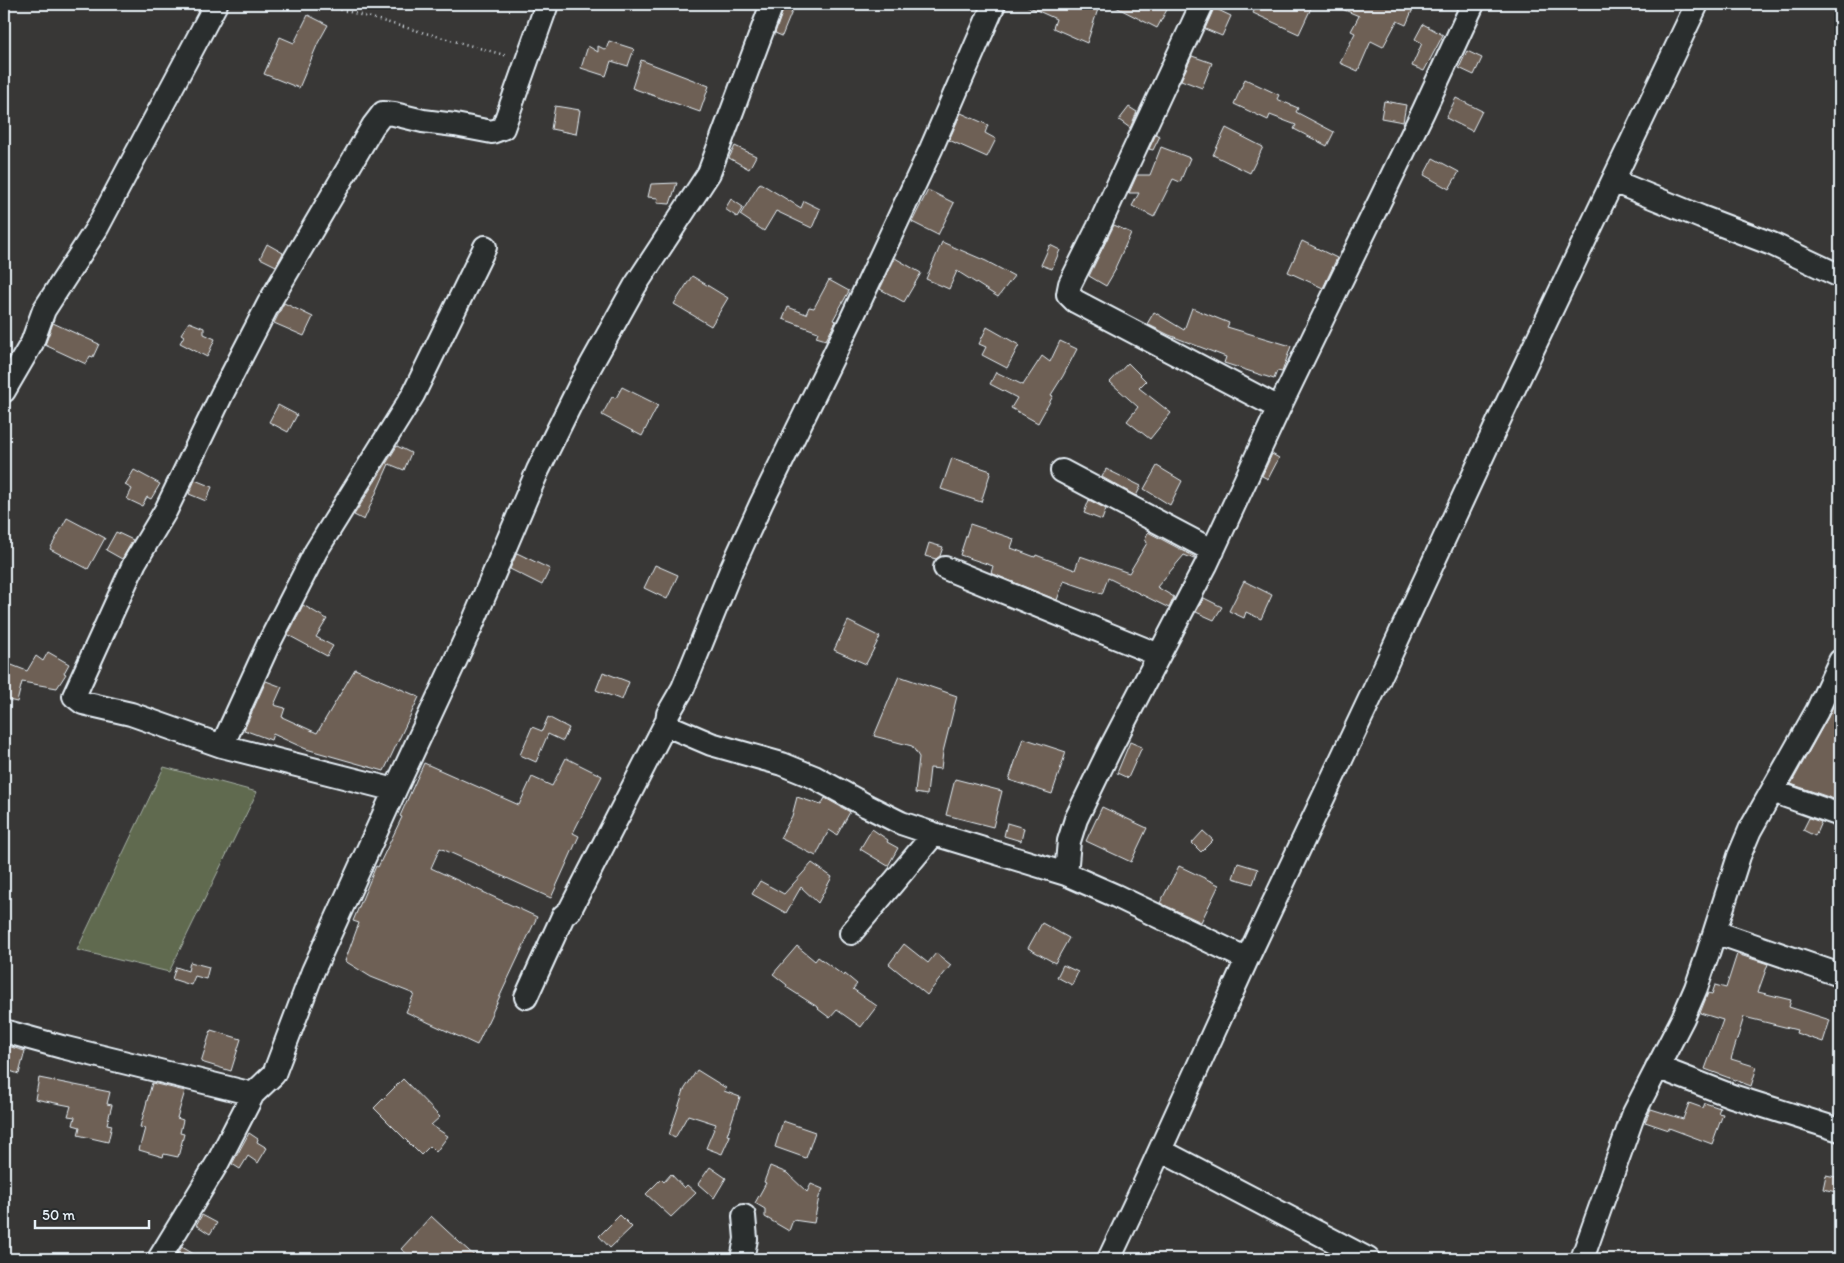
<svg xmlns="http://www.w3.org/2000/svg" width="1844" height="1263" font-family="Itim,sans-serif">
<rect width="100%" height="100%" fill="#383736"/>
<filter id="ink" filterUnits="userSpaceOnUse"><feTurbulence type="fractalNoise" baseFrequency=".02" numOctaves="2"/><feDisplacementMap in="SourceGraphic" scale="10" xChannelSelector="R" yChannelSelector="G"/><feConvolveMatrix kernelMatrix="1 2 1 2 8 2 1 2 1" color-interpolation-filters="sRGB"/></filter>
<g filter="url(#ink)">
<path fill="#616a50" stroke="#a4aea4" d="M 164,767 L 257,792 L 169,972 L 77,950 Z"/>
<path fill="#6e6054" stroke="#e8f1f8" d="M 785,4 L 795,4 L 782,36 L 775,33 Z
M 1023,4 L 1085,4 L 1098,9 L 1087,43 L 1053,28 L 1056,19 Z
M 1110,4 L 1170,4 L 1157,28 Z
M 1257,4 L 1313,4 L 1299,34 L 1253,13 Z
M 1330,4 L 1415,4 L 1406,25 L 1397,21 L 1383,47 L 1371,41 L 1358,71 L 1340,63 L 1355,33 L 1351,31 L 1359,16 Z
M 1214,8 L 1231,16 L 1222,36 L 1205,29 Z
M 308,15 L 328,25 L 318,43 L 299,88 L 264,74 L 280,37 L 294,43 Z
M 1423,24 L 1443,35 L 1424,71 L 1412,66 L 1422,43 L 1415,39 Z
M 609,41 L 634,49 L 628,66 L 611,61 L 606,76 L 581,68 L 588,46 L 598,52 L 598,46 L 606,50 Z
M 1467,51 L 1482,58 L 1474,75 L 1459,68 Z
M 1192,56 L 1212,63 L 1202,88 L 1181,80 Z
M 641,60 L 709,86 L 700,112 L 632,88 Z
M 1245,79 L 1279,95 L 1277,99 L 1298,108 L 1296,112 L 1334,132 L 1327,146 L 1294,129 L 1296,125 L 1270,115 L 1268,120 L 1234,104 Z
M 1456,98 L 1482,111 L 1472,131 L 1446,118 Z
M 1384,101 L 1406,105 L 1403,122 L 1381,118 Z
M 555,106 L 580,110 L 576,134 L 551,129 Z
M 1129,107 L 1137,112 L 1130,128 L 1119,120 Z
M 961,113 L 988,125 L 985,133 L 996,139 L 987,157 L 949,140 Z
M 1226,128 L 1263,147 L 1250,173 L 1213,155 Z
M 1156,134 L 1160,136 L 1153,150 L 1149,149 Z
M 735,146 L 756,156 L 749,169 L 729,158 Z
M 1161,147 L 1190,158 L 1180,182 L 1173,179 L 1154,217 L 1132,206 L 1139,193 L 1129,193 L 1137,175 L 1150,175 Z
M 1433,158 L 1459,172 L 1449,189 L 1424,175 Z
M 677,183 L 670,204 L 657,203 L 658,198 L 648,197 L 651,184 Z
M 760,183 L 801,208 L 804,201 L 820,209 L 812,228 L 776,211 L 764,231 L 740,215 Z
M 928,190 L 954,203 L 938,235 L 912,222 Z
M 731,199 L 743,207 L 737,217 L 725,209 Z
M 1114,225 L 1131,233 L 1115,268 L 1116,269 L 1106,286 L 1089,276 Z
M 1302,241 L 1337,258 L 1323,288 L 1288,272 Z
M 942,242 L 986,261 L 1014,276 L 998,297 L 957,271 L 949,289 L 926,279 Z
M 267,244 L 283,253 L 276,266 L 260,258 Z
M 1050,245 L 1060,250 L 1052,269 L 1041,265 Z
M 895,258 L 921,273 L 904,302 L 880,289 Z
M 692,276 L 728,298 L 711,326 L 674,304 Z
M 829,280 L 849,291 L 833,320 L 836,321 L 826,340 L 816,337 L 818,332 L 783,319 L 788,307 L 806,314 L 809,307 L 814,308 Z
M 284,303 L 313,317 L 304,336 L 274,323 Z
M 1192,308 L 1229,323 L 1227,327 L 1291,346 L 1282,372 L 1277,371 L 1274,379 L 1224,363 L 1226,357 L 1169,335 L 1147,324 L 1154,312 L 1184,330 Z
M 189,322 L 204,328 L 204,334 L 215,339 L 207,357 L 180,343 L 184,336 L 181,334 Z
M 53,323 L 99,344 L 93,357 L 90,356 L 86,364 L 45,345 Z
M 987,327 L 1019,345 L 1007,368 L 982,355 L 986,347 L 979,344 Z
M 1060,341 L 1077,349 L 1063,376 L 1051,395 L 1053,396 L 1038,423 L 1011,408 L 1017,398 L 990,384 L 996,372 L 1023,385 L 1042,356 L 1050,362 Z
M 1128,363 L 1146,381 L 1139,388 L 1171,413 L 1150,439 L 1127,421 L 1138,407 L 1110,382 Z
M 622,387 L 658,405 L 642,436 L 602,415 L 612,397 L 616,398 Z
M 278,405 L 297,415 L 288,432 L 269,422 Z
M 397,446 L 411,453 L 404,470 L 389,464 L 364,520 L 354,515 Z
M 1272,454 L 1279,458 L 1268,479 L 1262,476 Z
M 952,458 L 991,471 L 981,502 L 941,489 Z
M 1157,466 L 1182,481 L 1170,505 L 1144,489 Z
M 1106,469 L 1141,486 L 1136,496 L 1102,477 Z
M 134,470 L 160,484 L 151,499 L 147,497 L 142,506 L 127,499 L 132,489 L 125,485 Z
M 195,480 L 212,487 L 206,501 L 189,494 Z
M 1089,500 L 1106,509 L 1102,520 L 1084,513 Z
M 67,518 L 105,538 L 88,569 L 50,549 Z
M 970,524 L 1014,539 L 1011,548 L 1035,557 L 1036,555 L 1075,570 L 1080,556 L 1129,573 L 1147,543 L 1145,539 L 1148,532 L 1195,557 L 1194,559 L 1184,555 L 1157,587 L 1174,597 L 1169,608 L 1108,578 L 1102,594 L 1064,581 L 1057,600 L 991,573 L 993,566 L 960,555 Z
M 116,532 L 133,540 L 122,559 L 106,550 Z
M 929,543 L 943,547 L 940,556 L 936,559 L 925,556 Z
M 517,553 L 550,569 L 542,585 L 510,569 Z
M 655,565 L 678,575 L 667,599 L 644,588 Z
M 1244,581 L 1272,595 L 1261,619 L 1246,612 L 1244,618 L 1229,611 Z
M 1204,598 L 1222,607 L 1214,620 L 1196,612 Z
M 303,605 L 327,619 L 316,637 L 333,646 L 327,656 L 288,635 Z
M 848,621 L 880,637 L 866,664 L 834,650 Z
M 48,652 L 69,664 L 64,673 L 66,674 L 57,688 L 22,682 L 17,702 L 4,699 L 4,662 L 27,671 L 36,656 L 43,661 Z
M 355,669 L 419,697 L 384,771 L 306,749 L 273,734 L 271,740 L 244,730 L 266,681 L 282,687 L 274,705 L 285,708 L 282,717 L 317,733 Z
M 603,672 L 629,682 L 622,700 L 596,690 Z
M 899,676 L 957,696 L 943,752 L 941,769 L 930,768 L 927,795 L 915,793 L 919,757 L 912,746 L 874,736 Z
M 1840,692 L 1840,801 L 1791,784 L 1828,717 Z
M 548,717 L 569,728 L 563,741 L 548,734 L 536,762 L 520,755 L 532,727 L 542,731 Z
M 1023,738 L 1066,752 L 1052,794 L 1009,780 Z
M 1130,742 L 1142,747 L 1128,778 L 1117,773 Z
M 566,758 L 602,776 L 573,833 L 579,836 L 551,898 L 440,848 L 431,868 L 537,917 L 477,1045 L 406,1012 L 414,994 L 371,977 L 345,961 L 359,923 L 353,921 L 376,866 L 378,867 L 402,817 L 400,816 L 424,763 L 519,805 L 532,777 L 552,786 Z
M 955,779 L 1002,791 L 993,827 L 946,815 Z
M 797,797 L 821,805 L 825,798 L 850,812 L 837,835 L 829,830 L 816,856 L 780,838 L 792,816 Z
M 1102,807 L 1147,828 L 1131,862 L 1086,841 Z
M 1809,818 L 1821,822 L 1815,836 L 1803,830 Z
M 1007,823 L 1024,828 L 1021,841 L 1004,836 Z
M 872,829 L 888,840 L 887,842 L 898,848 L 888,866 L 860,849 Z
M 1203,831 L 1213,840 L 1201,852 L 1192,843 Z
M 812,863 L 832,877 L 818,903 L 801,887 L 786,913 L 752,894 L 760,881 L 784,894 Z
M 1238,863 L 1258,869 L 1253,884 L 1233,878 Z
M 1179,866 L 1219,885 L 1201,922 L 1160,903 Z
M 1042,923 L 1069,938 L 1055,963 L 1028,948 Z
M 904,944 L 928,963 L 936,953 L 951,965 L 927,995 L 889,964 Z
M 797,946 L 815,961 L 818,957 L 844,976 L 845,974 L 857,984 L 853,989 L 877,1006 L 861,1027 L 837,1010 L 830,1018 L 818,1009 L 819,1008 L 786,987 L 787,985 L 773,974 Z
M 1737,954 L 1768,964 L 1758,992 L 1791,1000 L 1789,1007 L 1830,1020 L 1823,1042 L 1796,1033 L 1797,1030 L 1744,1017 L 1731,1059 L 1757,1067 L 1751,1086 L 1705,1069 L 1723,1020 L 1700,1013 L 1708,993 L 1712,994 L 1715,985 L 1726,988 Z
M 190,962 L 209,967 L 206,979 L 195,976 L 191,985 L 172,979 L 176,967 L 188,971 Z
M 1063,965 L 1078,972 L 1072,985 L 1057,977 Z
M 211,1030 L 241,1039 L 231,1071 L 201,1062 Z
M 4,1045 L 25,1051 L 19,1074 L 4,1069 Z
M 697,1070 L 726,1088 L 724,1091 L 740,1097 L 727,1135 L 730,1136 L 722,1154 L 706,1148 L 716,1124 L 688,1115 L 675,1138 L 669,1135 L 684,1090 Z
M 39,1078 L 110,1092 L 107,1104 L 112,1105 L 107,1124 L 112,1125 L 108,1142 L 78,1135 L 80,1127 L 73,1125 L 75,1117 L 68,1116 L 71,1106 L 35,1099 Z
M 403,1079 L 440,1117 L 431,1125 L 448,1136 L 436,1152 L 430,1146 L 421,1155 L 374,1108 Z
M 152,1083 L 185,1091 L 177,1118 L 183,1120 L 180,1133 L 184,1134 L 178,1157 L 164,1154 L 163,1157 L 139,1150 L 145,1128 L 140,1127 Z
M 1689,1103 L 1703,1108 L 1705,1103 L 1720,1108 L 1718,1113 L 1723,1114 L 1712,1144 L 1669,1128 L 1669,1130 L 1645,1122 L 1651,1109 L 1683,1119 Z
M 783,1121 L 815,1132 L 806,1158 L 775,1147 Z
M 249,1133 L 258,1139 L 257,1142 L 267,1148 L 258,1163 L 248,1156 L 240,1169 L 232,1164 Z
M 770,1166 L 787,1173 L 807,1192 L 811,1184 L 823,1189 L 819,1197 L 814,1223 L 793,1220 L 789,1231 L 765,1217 L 765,1209 L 755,1203 L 766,1183 L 764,1182 Z
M 710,1167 L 726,1178 L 714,1198 L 698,1184 Z
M 671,1174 L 684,1188 L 687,1185 L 696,1193 L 671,1217 L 646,1194 L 661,1179 L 664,1182 Z
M 1826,1175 L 1840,1178 L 1840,1193 L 1823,1189 Z
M 202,1215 L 217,1223 L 210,1234 L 196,1225 Z
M 620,1215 L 632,1227 L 610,1248 L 599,1236 Z
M 431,1216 L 459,1242 L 478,1259 L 413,1259 L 401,1249 Z
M 182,1247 L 202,1259 L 174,1259 Z"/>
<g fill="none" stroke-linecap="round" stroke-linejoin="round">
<g stroke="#e8f1f8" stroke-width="26">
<path id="minor" d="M 1202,4 L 1098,228 L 1070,284 L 1068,294 L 1075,301 L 1279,408
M 1613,181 L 1701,217 L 1772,244 L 1840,276
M 485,247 L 413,395 L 316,551 L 269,643 L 222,746 L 131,714 L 83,703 L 74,696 L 135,562 L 166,510 L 222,394 L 269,303 L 373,126 L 383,113 L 394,114 L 423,121 L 455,125 L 492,132 L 503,128 L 547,4
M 4,391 L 32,343 L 44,310 L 97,228 L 216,4
M 1062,471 L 1213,551
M 945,568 L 1159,655
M 222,746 L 395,790
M 1772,791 L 1840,815
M 934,834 L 901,823 L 867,806 L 814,777 L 782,764 L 711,744 L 671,727 L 667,721 L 668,714 L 683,688 L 731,570 L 761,504 L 851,320 L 931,149 L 994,4
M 1066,874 L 1069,841 L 1076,819 L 1110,749 L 1206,565 L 1279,408 L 1423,112 L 1473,4
M 1715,932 L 1840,975
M 851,933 L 934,834 L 1066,874 L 1116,896 L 1247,959
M 526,997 L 563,916 L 570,910 L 667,721
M 4,1031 L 62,1047 L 253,1094
M 1657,1067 L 1732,1096 L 1840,1130
M 1160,1150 L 1368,1259
M 159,1259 L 218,1162 L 253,1094 L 274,1074 L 313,971 L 395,790 L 471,627 L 538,470 L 581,383 L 635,286 L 709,173 L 772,4
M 742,1259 L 746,1239 L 744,1216
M 1109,1259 L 1150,1172 L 1247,959 L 1375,688 L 1501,416 L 1697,4
M 1582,1259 L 1634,1113 L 1683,1018 L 1696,988 L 1708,953 L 1739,856 L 1750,830 L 1817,711 L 1840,661"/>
</g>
<path stroke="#e8f1f8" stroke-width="2.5" stroke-dasharray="1 4" stroke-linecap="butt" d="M 321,4 L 508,56"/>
<use href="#minor" stroke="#2a2d2e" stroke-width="22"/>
</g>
</g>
<rect width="1844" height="1263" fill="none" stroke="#2a2d2e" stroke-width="20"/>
<rect x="10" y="10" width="1824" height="1243" fill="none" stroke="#e8f1f8" stroke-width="2" filter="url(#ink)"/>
<path d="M35 1220v8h114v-8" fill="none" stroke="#e8f1f8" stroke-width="2.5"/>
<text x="42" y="1220" font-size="15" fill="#e8f1f8" stroke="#2a2d2e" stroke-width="4" paint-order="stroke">50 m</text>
</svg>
